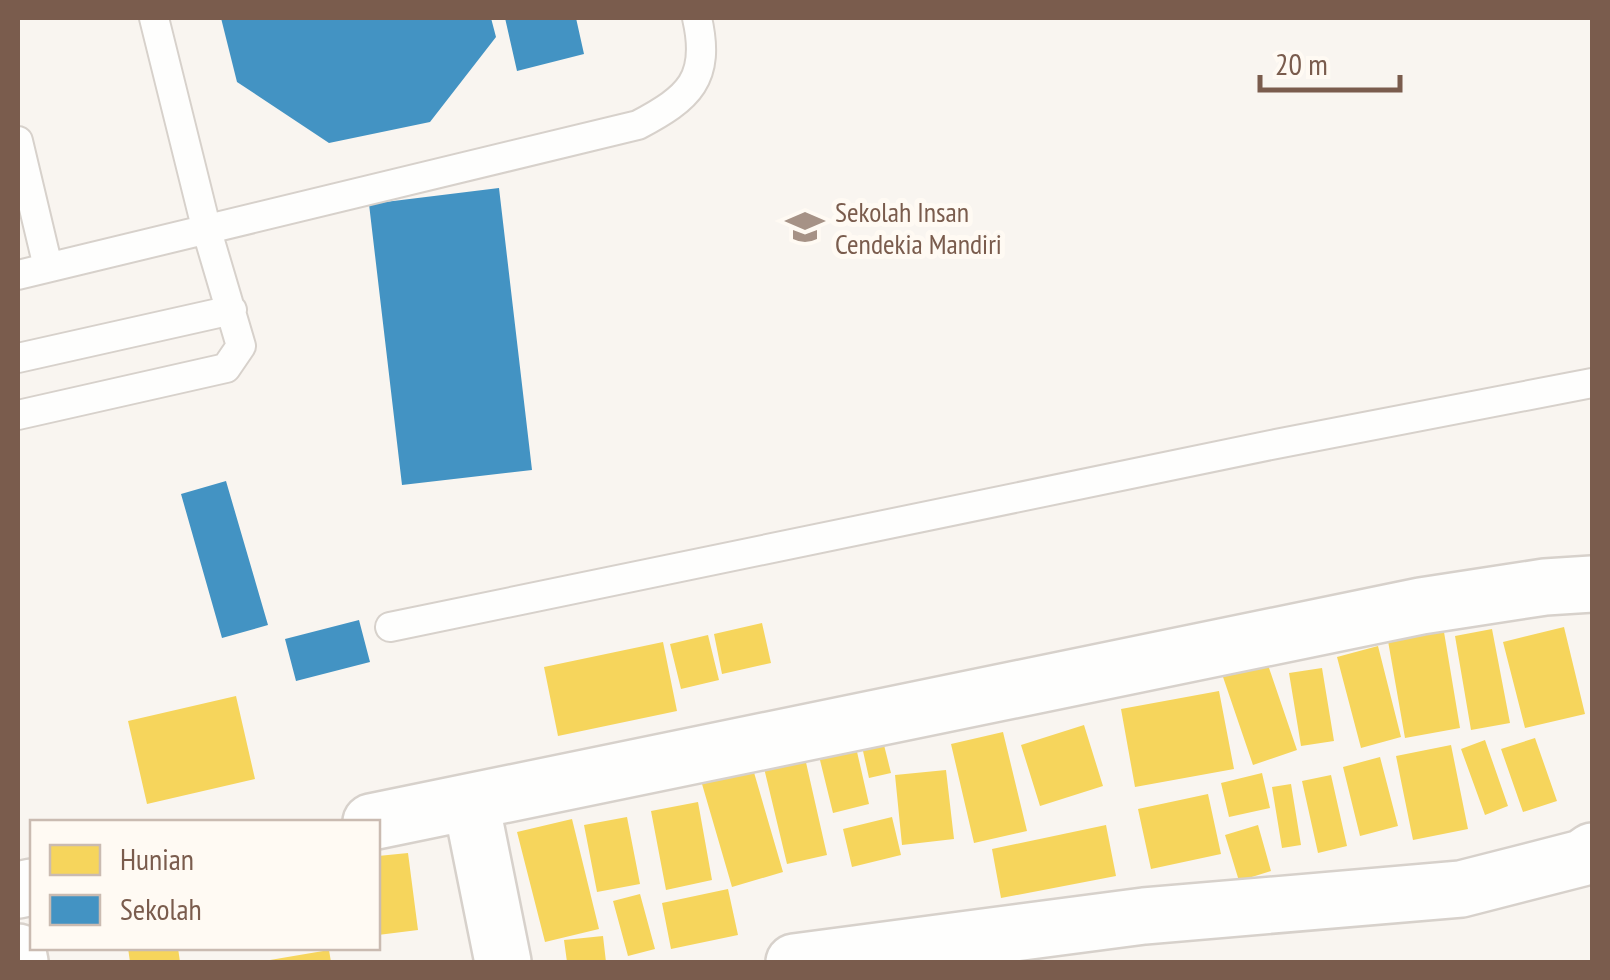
<svg xmlns="http://www.w3.org/2000/svg" width="1610" height="980" font-family="'PT Sans Narrow',sans-serif">
<rect width="100%" height="100%" fill="#f9f5f0"/>
<path fill="#f6d55c" d="M 762,623 L 771,663 L 722,674 L 714,634 Z
M 1564,627 L 1585,714 L 1525,728 L 1503,642 Z
M 1492,629 L 1510,723 L 1471,730 L 1455,636 Z
M 1444,632 L 1460,728 L 1405,738 L 1388,641 Z
M 708,635 L 719,680 L 681,689 L 670,644 Z
M 663,642 L 677,711 L 558,736 L 544,667 Z
M 1378,646 L 1401,737 L 1361,748 L 1337,657 Z
M 1267,662 L 1297,750 L 1253,765 L 1223,677 Z
M 1322,668 L 1334,741 L 1301,746 L 1289,673 Z
M 1219,691 L 1234,769 L 1135,787 L 1121,709 Z
M 236,696 L 255,779 L 147,804 L 128,721 Z
M 1084,725 L 1103,786 L 1040,806 L 1021,745 Z
M 1003,732 L 1027,831 L 974,843 L 951,744 Z
M 882,737 L 891,773 L 869,778 L 861,742 Z
M 1535,738 L 1557,801 L 1523,812 L 1501,749 Z
M 1485,740 L 1508,806 L 1485,815 L 1461,749 Z
M 855,743 L 869,804 L 833,813 L 818,752 Z
M 1451,745 L 1468,829 L 1413,840 L 1396,756 Z
M 1380,757 L 1398,826 L 1360,836 L 1343,767 Z
M 805,758 L 827,855 L 787,864 L 764,768 Z
M 753,769 L 783,872 L 732,887 L 702,784 Z
M 946,770 L 954,839 L 902,845 L 895,775 Z
M 1262,773 L 1270,808 L 1229,817 L 1221,783 Z
M 1331,775 L 1347,846 L 1318,853 L 1302,781 Z
M 1291,784 L 1301,845 L 1282,848 L 1272,787 Z
M 1208,794 L 1221,854 L 1151,869 L 1138,809 Z
M 698,802 L 712,880 L 666,890 L 651,811 Z
M 627,817 L 640,884 L 597,892 L 584,825 Z
M 892,817 L 901,855 L 852,867 L 843,829 Z
M 572,819 L 599,929 L 545,942 L 517,832 Z
M 1106,825 L 1116,876 L 1001,898 L 992,849 Z
M 1258,825 L 1271,871 L 1239,881 L 1225,835 Z
M 408,853 L 418,930 L 378,935 L 378,856 Z
M 728,889 L 738,935 L 671,949 L 662,903 Z
M 640,894 L 655,949 L 628,956 L 613,901 Z
M 603,936 L 606,962 L 567,962 L 564,940 Z
M 128,948 L 178,948 L 180,962 L 130,962 Z
M 329,950 L 331,962 L 270,962 L 270,960 Z"/>
<path fill="#4393c3" d="M 221,18 L 491,18 L 496,37 L 430,122 L 329,143 L 237,82 Z
M 505,18 L 576,18 L 584,54 L 517,71 Z
M 499,188 L 532,470 L 402,485 L 369,204 Z
M 226,481 L 268,625 L 222,638 L 181,494 Z
M 359,620 L 370,662 L 296,681 L 285,639 Z"/>
<g fill="none" stroke-linecap="round" stroke-linejoin="round">
<g stroke="#d7d1cb" stroke-width="32">
<path id="lane" d="M 18,141 L 48,267
M 18,275 L 638,125 C 689,98 711,79 697,18
M 18,358 L 232,310
M 18,415 L 226,368 L 241,346 L 207,231 L 154,18
M 390,627 L 1276,444 L 1592,383"/>
</g>
<g stroke="#d7d1cb" stroke-width="60">
<path id="street" d="M 471,803 L 503,962
M 371,822 L 1421,606 L 1545,587 L 1592,584
M 18,890 L 32,887
M 794,962 L 1144,916 L 1461,889 L 1582,858 L 1592,851"/>
</g>
<g stroke="#d9d2cb" stroke-width="60">
<path id="secondary" d="M 18,952 L 20,962"/>
</g>
<use href="#lane" stroke="#fefefd" stroke-width="28"/>
<use href="#street" stroke="#fefefd" stroke-width="55"/>
<use href="#secondary" stroke="#fefefd" stroke-width="55"/>
</g>
<defs>
<g id="school-bare" transform="scale(3)"><path d="M0-5L7-2L0 1L-7-2ZM-4 1L0 2.5L4 1V4Q0 6-4 4Z" fill="#a69286" stroke="#fffaf3" stroke-width="2.5" paint-order="stroke"/></g>
</defs>
<g fill-rule="evenodd">
<use href="#school-bare" x="805" y="227"/>
</g>
<g text-anchor="middle" dominant-baseline="central" stroke-width="10" stroke-linejoin="round" paint-order="stroke">
<g font-size="28" fill="#7a5c4d" stroke="#fffaf3" text-anchor="start">
<text x="835" y="211">Sekolah Insan<tspan x="835" dy="32">Cendekia Mandiri</tspan></text>
</g>
</g>
<rect width="1610" height="980" fill="none" stroke="#7a5c4d" stroke-width="40"/>
<rect x="30" y="820" width="350" height="130" fill="#fffaf3" stroke="#cabbb1" stroke-width="2.5"/>
<rect x="50" y="845" width="50" height="30" fill="#f6d55c" stroke="#cabbb1" stroke-width="2.5"/>
<text x="120" y="870" font-size="30" fill="#7a5c4d">Hunian</text>
<rect x="50" y="895" width="50" height="30" fill="#4393c3" stroke="#cabbb1" stroke-width="2.5"/>
<text x="120" y="920" font-size="30" fill="#7a5c4d">Sekolah</text>
<path d="M1260 75v15h140v-15" fill="none" stroke="#7a5c4d" stroke-width="5"/>
<text x="1275" y="75" font-size="30" fill="#7a5c4d" stroke="#fffaf3" stroke-width="8" paint-order="stroke">20 m</text>
</svg>
